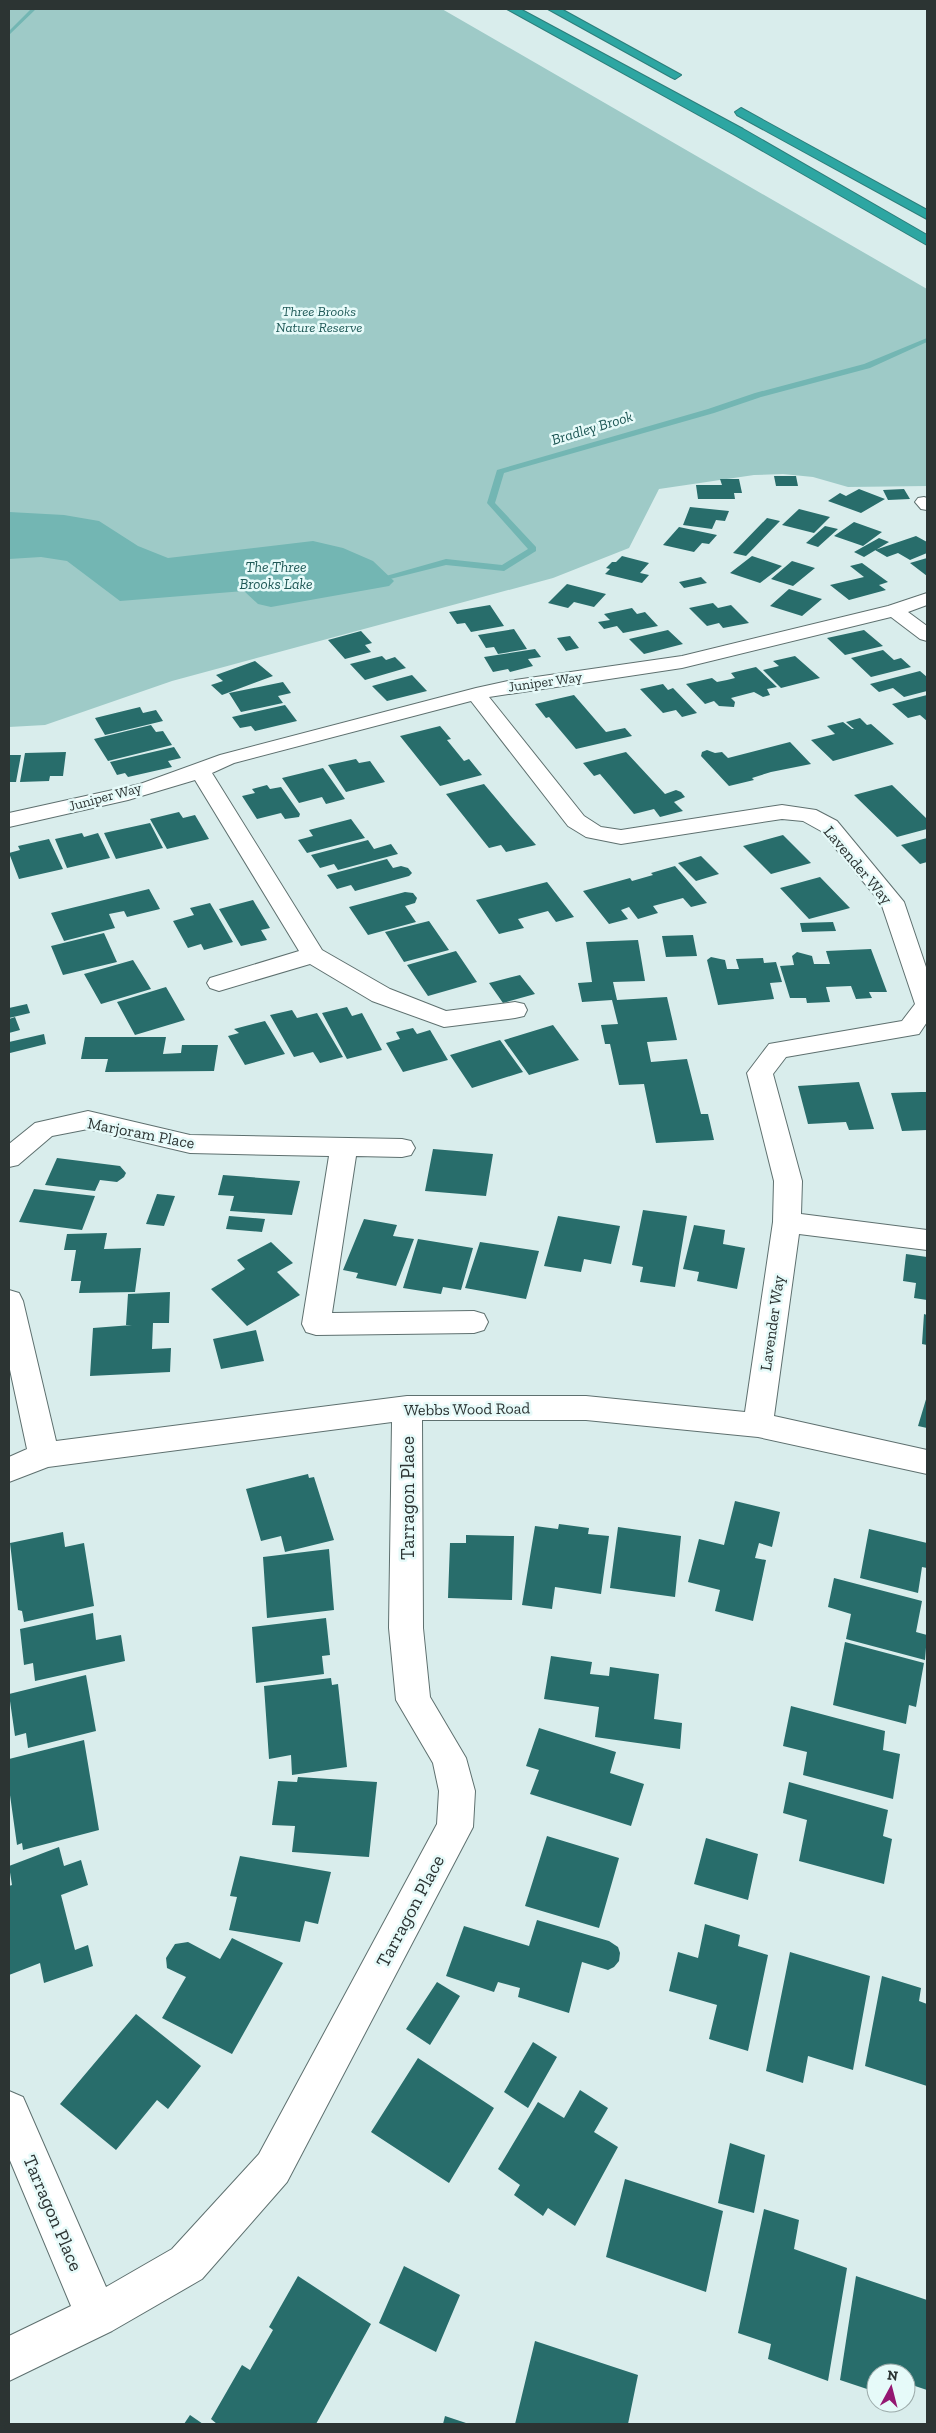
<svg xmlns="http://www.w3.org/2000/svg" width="936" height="2433" font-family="'Zilla Slab',serif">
<rect width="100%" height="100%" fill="#d9edec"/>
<path fill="#9ecac7" d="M 9,9 L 442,9 L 927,289 L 927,486 L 848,487 L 813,477 L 783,474 L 754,475 L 659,489 L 629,548 L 553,578 L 172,681 L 45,725 L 9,727 Z"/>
<path fill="#73b6b3" d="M 9,512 L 64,515 L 99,521 L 138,546 L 168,558 L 313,541 L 343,548 L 373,561 L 394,581 L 389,586 L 271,607 L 258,604 L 244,591 L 120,601 L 67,561 L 41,557 L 9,559 Z"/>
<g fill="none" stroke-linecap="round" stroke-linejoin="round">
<path fill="#73b6b3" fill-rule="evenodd" d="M 31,9 L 36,9 L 9,35 L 9,31 Z
M 927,338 L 927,342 L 870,368 L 761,397 L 714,413 L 504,473 L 495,503 L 536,547 L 536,551 L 504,571 L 446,565 L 390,579 L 386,576 L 446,559 L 502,565 L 528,549 L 487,503 L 497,470 L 708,409 L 755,393 L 864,364 Z"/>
</g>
<path fill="#286d6b" d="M 774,476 L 796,476 L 798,486 L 776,486 Z
M 720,479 L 739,479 L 742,493 L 734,493 L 735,499 L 698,499 L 696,485 L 722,485 Z
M 859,489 L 885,499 L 861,513 L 828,501 L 840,493 L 846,496 Z
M 904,489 L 910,499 L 888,500 L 883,490 Z
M 690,507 L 729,511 L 725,521 L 716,520 L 712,529 L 683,525 Z
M 799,509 L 830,517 L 814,533 L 782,525 Z
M 767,518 L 780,521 L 746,556 L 733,553 Z
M 854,522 L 882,532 L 863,546 L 834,536 Z
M 825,526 L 838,529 L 818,547 L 806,543 Z
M 679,527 L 717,535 L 709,544 L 702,543 L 694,552 L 663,545 Z
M 916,536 L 927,542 L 927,553 L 910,560 L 898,553 L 887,557 L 875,550 Z
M 879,538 L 889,542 L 864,557 L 854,552 Z
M 622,556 L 649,563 L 640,573 L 649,575 L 642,583 L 605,574 L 610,569 L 606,568 L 612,562 L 616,562 Z
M 752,556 L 782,566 L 760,583 L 730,573 Z
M 927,558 L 927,576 L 910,563 Z
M 792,561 L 815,568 L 793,586 L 771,579 Z
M 862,563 L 888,582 L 879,585 L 886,590 L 849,600 L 830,585 L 864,577 L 850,566 Z
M 701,577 L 707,583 L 684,588 L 679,582 Z
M 567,584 L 606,594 L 594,607 L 574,602 L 568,608 L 548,603 Z
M 789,589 L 822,599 L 802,616 L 770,606 Z
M 713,603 L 718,608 L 731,605 L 749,623 L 723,628 L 719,623 L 707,626 L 689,608 Z
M 490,605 L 504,626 L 471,632 L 465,623 L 457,624 L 449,612 Z
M 632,608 L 637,614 L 645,612 L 658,626 L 623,633 L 617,626 L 604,629 L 598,622 L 610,620 L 604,614 Z
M 514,629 L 527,649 L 498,654 L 494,647 L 486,648 L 478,635 Z
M 668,630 L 683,644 L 644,654 L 629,639 Z
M 864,630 L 883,646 L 845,655 L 827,638 Z
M 361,631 L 372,643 L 365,645 L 371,652 L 345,659 L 328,640 Z
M 570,636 L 579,648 L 566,651 L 557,638 Z
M 535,649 L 541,657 L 528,659 L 533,666 L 510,672 L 508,669 L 493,672 L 484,657 Z
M 883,650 L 894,660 L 901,658 L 911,667 L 871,677 L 851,658 Z
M 382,656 L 386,660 L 395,657 L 406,668 L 365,680 L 350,664 Z
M 795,656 L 820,678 L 781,688 L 763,670 L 779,666 L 773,661 Z
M 255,661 L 273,676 L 222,695 L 211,685 L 223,681 L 216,675 Z
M 756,667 L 777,687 L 767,689 L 770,695 L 763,697 L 754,692 L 731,698 L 735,702 L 734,707 L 719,706 L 714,701 L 705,704 L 686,684 L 712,678 L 717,682 L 727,680 L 735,678 L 731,673 Z
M 920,671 L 927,677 L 927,691 L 904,697 L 893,688 L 879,692 L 870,684 Z
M 412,675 L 427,691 L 387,701 L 372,686 Z
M 283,682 L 291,693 L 278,696 L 283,703 L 241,712 L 229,693 Z
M 663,684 L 668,690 L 673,688 L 697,713 L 682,717 L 676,710 L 663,713 L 640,689 Z
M 574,695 L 606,732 L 625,728 L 632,736 L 576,749 L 549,717 L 546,718 L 535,704 Z
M 927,695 L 927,721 L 920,715 L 908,718 L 892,704 Z
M 285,705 L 297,721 L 255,731 L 251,726 L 240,728 L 232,717 Z
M 140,707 L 143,713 L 156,710 L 163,721 L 105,735 L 95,718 Z
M 860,718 L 867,725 L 871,724 L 894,744 L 833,761 L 811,740 L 835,734 L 827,726 L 843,722 L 852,729 L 854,729 L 846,722 Z
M 151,725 L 156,732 L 163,731 L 172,745 L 108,761 L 94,739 Z
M 440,726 L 451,739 L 447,740 L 464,761 L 469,759 L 482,775 L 440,786 L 400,736 Z
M 790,742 L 811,764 L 771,772 L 752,778 L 754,780 L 729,786 L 701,756 L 702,752 L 707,750 L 715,753 L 722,752 L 728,758 Z
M 174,747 L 181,758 L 168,761 L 172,767 L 128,777 L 125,773 L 117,775 L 110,762 Z
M 66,752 L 63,776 L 50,776 L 49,781 L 20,782 L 25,753 Z
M 626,752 L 665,794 L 676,790 L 681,792 L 685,797 L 674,802 L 683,811 L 660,817 L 654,809 L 634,814 L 600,774 L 594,776 L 583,763 Z
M 9,755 L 21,755 L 16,782 L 9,782 Z
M 356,759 L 359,763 L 370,761 L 385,782 L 346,792 L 328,765 Z
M 323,768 L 345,799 L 326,804 L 322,797 L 299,803 L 282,778 Z
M 484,784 L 515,821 L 536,845 L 506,852 L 501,845 L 489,848 L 446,794 Z
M 267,785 L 270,789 L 281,787 L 300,814 L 299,817 L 285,819 L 281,813 L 257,819 L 242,796 L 255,793 L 252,789 Z
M 892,785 L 927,819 L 927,829 L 897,837 L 854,795 Z
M 179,812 L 183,818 L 195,815 L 209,839 L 167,849 L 150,819 Z
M 351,819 L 365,838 L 307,853 L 298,840 L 313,836 L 309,830 Z
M 150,823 L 163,848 L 116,859 L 104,833 Z
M 82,833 L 84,837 L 98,833 L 110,858 L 67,868 L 55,839 Z
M 783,835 L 811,863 L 771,874 L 743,846 Z
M 927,838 L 927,862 L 920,864 L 901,845 Z
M 49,839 L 63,869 L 19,879 L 9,853 L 20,850 L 18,846 Z
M 368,840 L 374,849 L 391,844 L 398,854 L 338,870 L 334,864 L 320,868 L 311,855 Z
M 701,856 L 719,874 L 696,881 L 678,863 Z
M 387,859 L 393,868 L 401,866 L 408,868 L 412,873 L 409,876 L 355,891 L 351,885 L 337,889 L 327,875 Z
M 675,866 L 707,903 L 691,907 L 683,898 L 653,906 L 658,913 L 638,919 L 629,907 L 621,910 L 628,919 L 609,924 L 583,891 L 630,878 L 632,881 L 653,875 L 651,873 Z
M 820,877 L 850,908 L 809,919 L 780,888 Z
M 547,882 L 574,917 L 556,922 L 548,911 L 518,919 L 524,928 L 499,934 L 476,900 Z
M 149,889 L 160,909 L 127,917 L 124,911 L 109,914 L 115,928 L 64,941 L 51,913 Z
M 405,892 L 413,893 L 417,898 L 415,903 L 405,906 L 416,922 L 368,935 L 349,907 Z
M 253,900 L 270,928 L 261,930 L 267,940 L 241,946 L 219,909 Z
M 210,903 L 233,942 L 204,950 L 201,944 L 188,948 L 173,921 L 194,915 L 190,908 Z
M 429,921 L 449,950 L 404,962 L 385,932 Z
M 833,922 L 836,931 L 802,932 L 800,923 Z
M 104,933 L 117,962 L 63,975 L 51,946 Z
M 693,935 L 697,956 L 666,957 L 662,936 Z
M 638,940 L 645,981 L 613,982 L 617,1000 L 667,997 L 677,1040 L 647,1042 L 651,1062 L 687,1059 L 701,1114 L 708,1114 L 714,1140 L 656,1143 L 644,1084 L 619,1085 L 610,1044 L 605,1044 L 601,1025 L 618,1024 L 612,1000 L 582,1002 L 578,983 L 592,982 L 586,942 Z
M 871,949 L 887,992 L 869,992 L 872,998 L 856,999 L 851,986 L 826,987 L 830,1002 L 807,1003 L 806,998 L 790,998 L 780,966 L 794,965 L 792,956 L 797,952 L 812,956 L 814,964 L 830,964 L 826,951 Z
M 456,951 L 477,982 L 428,996 L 407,965 Z
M 711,957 L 725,960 L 727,969 L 739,969 L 736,959 L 763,958 L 764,963 L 776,962 L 782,982 L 770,983 L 774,999 L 718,1005 L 707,960 Z
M 133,960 L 151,989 L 101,1004 L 84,974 Z
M 520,975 L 535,994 L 503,1003 L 489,983 Z
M 166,987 L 185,1020 L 135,1035 L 117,1002 Z
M 27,1004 L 30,1013 L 9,1018 L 9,1008 Z
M 347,1007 L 352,1016 L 362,1013 L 382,1050 L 347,1059 L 322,1013 Z
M 292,1010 L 297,1018 L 317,1013 L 343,1057 L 320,1063 L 313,1052 L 294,1057 L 270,1015 Z
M 15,1017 L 20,1030 L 9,1033 L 9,1019 Z
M 265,1021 L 285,1054 L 245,1065 L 228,1036 L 239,1033 L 234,1029 Z
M 553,1025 L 579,1060 L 529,1075 L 504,1040 Z
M 413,1028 L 417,1034 L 430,1030 L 448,1060 L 403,1072 L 386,1043 L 400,1039 L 396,1032 Z
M 44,1034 L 46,1044 L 10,1053 L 9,1042 Z
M 85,1037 L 166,1037 L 163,1054 L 181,1053 L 182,1045 L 218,1045 L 214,1071 L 105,1072 L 108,1059 L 81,1059 Z
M 500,1040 L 523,1072 L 472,1088 L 450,1055 Z
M 859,1082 L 874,1129 L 849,1130 L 846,1122 L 808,1124 L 798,1086 Z
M 921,1092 L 927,1092 L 927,1130 L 902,1131 L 891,1093 Z
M 433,1149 L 493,1154 L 486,1196 L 425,1191 Z
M 57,1158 L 120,1166 L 126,1173 L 124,1177 L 117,1182 L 100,1180 L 95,1191 L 45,1185 Z
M 223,1175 L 300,1181 L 292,1215 L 230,1211 L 234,1196 L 218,1195 Z
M 34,1189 L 95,1196 L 82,1230 L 19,1222 Z
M 157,1194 L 175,1196 L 164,1226 L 146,1224 Z
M 643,1210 L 687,1216 L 675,1287 L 640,1282 L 643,1267 L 632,1265 Z
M 229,1216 L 265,1219 L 262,1232 L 226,1229 Z
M 558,1216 L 620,1226 L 611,1264 L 584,1259 L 581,1272 L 544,1266 Z
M 364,1219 L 397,1225 L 393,1236 L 414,1239 L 396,1286 L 356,1278 L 358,1273 L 343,1270 Z
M 694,1225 L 725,1230 L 723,1244 L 745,1248 L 737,1289 L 697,1281 L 699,1272 L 683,1269 Z
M 107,1233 L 104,1249 L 141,1248 L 135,1292 L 79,1293 L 81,1281 L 71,1281 L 76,1250 L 64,1250 L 67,1234 Z
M 418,1239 L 473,1248 L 461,1290 L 443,1287 L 441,1294 L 403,1288 Z
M 271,1242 L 293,1263 L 277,1272 L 300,1295 L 247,1326 L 211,1289 L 245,1269 L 237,1260 Z
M 480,1242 L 539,1251 L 526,1299 L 465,1288 Z
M 906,1254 L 927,1257 L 927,1300 L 914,1298 L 916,1283 L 903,1281 Z
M 170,1292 L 169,1323 L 153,1323 L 152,1349 L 171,1348 L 170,1372 L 90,1376 L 93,1328 L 132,1325 L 126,1325 L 128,1294 Z
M 924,1314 L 927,1315 L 927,1345 L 922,1344 Z
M 256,1330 L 264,1361 L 221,1369 L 213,1339 Z
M 927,1396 L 927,1428 L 918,1426 Z
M 308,1474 L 309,1478 L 314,1477 L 334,1540 L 285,1552 L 281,1536 L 261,1541 L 246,1489 Z
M 735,1501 L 780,1512 L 772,1547 L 759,1543 L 755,1558 L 766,1560 L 753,1621 L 715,1611 L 720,1590 L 688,1582 L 699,1539 L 724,1545 Z
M 559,1524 L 589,1528 L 588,1534 L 609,1536 L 601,1594 L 555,1587 L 552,1609 L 522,1605 L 535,1526 L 558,1529 Z
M 618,1527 L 681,1536 L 675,1597 L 610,1588 Z
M 869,1529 L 927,1543 L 927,1568 L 922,1567 L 918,1593 L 860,1578 Z
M 63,1532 L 65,1547 L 84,1543 L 94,1606 L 24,1622 L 22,1611 L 18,1610 L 10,1543 Z
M 466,1535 L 514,1536 L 512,1600 L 448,1598 L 450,1543 L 466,1543 Z
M 329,1549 L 334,1610 L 267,1618 L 263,1557 Z
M 834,1578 L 922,1601 L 916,1632 L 927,1635 L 925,1660 L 846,1639 L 851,1614 L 828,1607 Z
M 93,1613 L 96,1640 L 121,1635 L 125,1661 L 35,1681 L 33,1663 L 24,1665 L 20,1629 Z
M 326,1618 L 330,1655 L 322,1656 L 324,1674 L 256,1683 L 252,1627 Z
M 845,1642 L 924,1663 L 916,1707 L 909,1705 L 906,1724 L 833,1705 Z
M 551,1656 L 592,1662 L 590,1674 L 609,1676 L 610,1667 L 659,1674 L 654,1719 L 682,1723 L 680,1749 L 595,1737 L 599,1707 L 544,1699 Z
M 86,1675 L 96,1731 L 28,1748 L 26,1733 L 15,1736 L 9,1694 Z
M 331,1678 L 332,1685 L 338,1684 L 347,1767 L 292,1775 L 291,1755 L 269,1759 L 264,1686 Z
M 791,1706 L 885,1731 L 883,1750 L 900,1754 L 893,1799 L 803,1775 L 807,1752 L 783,1746 Z
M 539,1728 L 616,1752 L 610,1773 L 644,1784 L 631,1826 L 530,1794 L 539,1770 L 526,1766 Z
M 84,1740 L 99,1830 L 23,1850 L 22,1843 L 17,1845 L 9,1788 L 9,1759 Z
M 298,1777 L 377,1782 L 369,1857 L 292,1852 L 295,1826 L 272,1825 L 278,1781 L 297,1782 Z
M 789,1782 L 888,1810 L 883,1836 L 892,1839 L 884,1884 L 799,1861 L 807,1820 L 783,1813 Z
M 547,1836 L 619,1858 L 599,1928 L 525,1906 Z
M 706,1838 L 758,1854 L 748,1900 L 694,1884 Z
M 59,1847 L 64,1866 L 81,1860 L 88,1885 L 61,1895 L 75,1950 L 88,1945 L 93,1966 L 44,1983 L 40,1963 L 9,1975 L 9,1886 L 12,1885 L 9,1866 Z
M 240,1856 L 331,1872 L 318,1924 L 305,1921 L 300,1942 L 229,1930 L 237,1897 L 230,1896 Z
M 537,1920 L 609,1941 L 618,1947 L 620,1953 L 619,1961 L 614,1967 L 608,1970 L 582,1962 L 569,2013 L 518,1997 L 520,1988 L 498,1982 L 494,1992 L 446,1976 L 464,1926 L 529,1946 Z
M 705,1924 L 740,1935 L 738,1946 L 768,1955 L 748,2051 L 709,2039 L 717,2005 L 669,1991 L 678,1952 L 698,1958 Z
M 232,1938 L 283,1963 L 232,2054 L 162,2018 L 186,1977 L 167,1968 L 166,1958 L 175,1944 L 188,1942 L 220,1959 Z
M 790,1952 L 870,1976 L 853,2070 L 808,2056 L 803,2083 L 766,2071 Z
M 882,1976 L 921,1988 L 919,2001 L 927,2004 L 927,2086 L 865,2066 Z
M 437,1982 L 460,1996 L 430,2045 L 406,2029 Z
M 136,2014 L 201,2066 L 168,2109 L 157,2100 L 116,2150 L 60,2104 Z
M 533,2042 L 557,2057 L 528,2108 L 504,2092 Z
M 418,2058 L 494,2108 L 449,2183 L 371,2132 Z
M 580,2090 L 608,2108 L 594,2132 L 618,2147 L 575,2226 L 548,2208 L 543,2216 L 514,2195 L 520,2185 L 498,2169 L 538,2102 L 564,2118 Z
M 730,2143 L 765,2155 L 754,2213 L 718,2203 Z
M 625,2179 L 723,2211 L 706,2292 L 606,2257 Z
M 764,2209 L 799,2220 L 794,2249 L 847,2268 L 828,2381 L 768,2359 L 771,2344 L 738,2333 Z
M 404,2266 L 460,2295 L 436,2352 L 379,2323 Z
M 298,2276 L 371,2324 L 316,2424 L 217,2424 L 211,2419 L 242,2365 L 250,2370 L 273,2330 L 269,2327 Z
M 856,2276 L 927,2300 L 927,2390 L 906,2383 L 906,2373 L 876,2373 L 876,2392 L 840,2380 Z
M 535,2341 L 638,2375 L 628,2424 L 515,2424 Z
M 190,2415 L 203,2424 L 184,2424 Z
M 445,2416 L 469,2424 L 443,2424 Z"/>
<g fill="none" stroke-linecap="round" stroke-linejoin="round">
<g stroke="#5e706f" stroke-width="2">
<path id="street" d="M 924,497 L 927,498 L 927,510 L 921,509 L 915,502 L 918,498 Z
M 927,593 L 927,605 L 908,612 L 927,626 L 927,641 L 920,639 L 891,617 L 682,668 L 489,697 L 584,816 L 601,827 L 621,830 L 782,805 L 816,810 L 837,821 L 904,902 L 927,970 L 927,1022 L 919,1034 L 786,1057 L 773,1074 L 802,1181 L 801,1214 L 927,1230 L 927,1250 L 799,1234 L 774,1416 L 927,1450 L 927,1474 L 758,1437 L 586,1420 L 422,1420 L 423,1628 L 430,1697 L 466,1758 L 475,1791 L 473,1827 L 287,2182 L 202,2279 L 112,2331 L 9,2381 L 9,2336 L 71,2306 L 9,2158 L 9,2091 L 23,2097 L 106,2287 L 172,2249 L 259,2154 L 437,1824 L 439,1791 L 433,1763 L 396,1700 L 389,1628 L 392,1422 L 48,1467 L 9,1482 L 9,1457 L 27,1449 L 9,1365 L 9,1290 L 19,1293 L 23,1301 L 56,1441 L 407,1396 L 586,1396 L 745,1412 L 773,1222 L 774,1181 L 747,1073 L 769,1044 L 902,1021 L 915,1004 L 881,903 L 821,831 L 803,821 L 782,819 L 621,844 L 586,837 L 568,826 L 471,701 L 234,763 L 212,773 L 322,950 L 390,989 L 446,1011 L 515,1002 L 524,1004 L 527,1010 L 524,1016 L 515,1018 L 444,1027 L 372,1001 L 310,964 L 219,991 L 210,988 L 207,983 L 210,978 L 299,951 L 195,780 L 128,800 L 9,827 L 9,813 L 140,784 L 220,755 L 476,688 L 508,681 L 682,656 L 888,606 Z
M 88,1111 L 190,1135 L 402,1139 L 411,1141 L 415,1148 L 411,1155 L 402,1157 L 356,1156 L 332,1313 L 474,1311 L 484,1314 L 488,1322 L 484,1330 L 474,1333 L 316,1335 L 306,1332 L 302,1324 L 329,1156 L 190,1153 L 88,1129 L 52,1136 L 18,1165 L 9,1167 L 9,1144 L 35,1123 Z"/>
</g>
<g stroke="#2d7e7b" stroke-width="2">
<path id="highway" d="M 507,9 L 520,9 L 743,129 L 927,235 L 927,245 L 735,135 Z
M 548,9 L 561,9 L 681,75 L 675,79 L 671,77 Z
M 741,108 L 927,210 L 927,219 L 737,115 L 735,112 Z"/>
</g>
<use href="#street" fill="#fff" fill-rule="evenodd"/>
<use href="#highway" fill="#2da6a2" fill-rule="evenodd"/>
</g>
<g text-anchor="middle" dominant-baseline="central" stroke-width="5" stroke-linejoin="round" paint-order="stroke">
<g font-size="14" font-style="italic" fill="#205a58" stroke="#e6faf9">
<text x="319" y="311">Three Brooks<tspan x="319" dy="16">Nature Reserve</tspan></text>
</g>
<g font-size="14" fill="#2c3433" stroke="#e6faf9">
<text transform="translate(545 682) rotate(-8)">Juniper Way</text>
<text transform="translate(105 797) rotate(-15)">Juniper Way</text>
</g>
<g font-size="15" font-style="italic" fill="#1f5856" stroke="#e6faf9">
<text transform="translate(592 428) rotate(-17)">Bradley Brook</text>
<text x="276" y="567">The Three<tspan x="276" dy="17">Brooks Lake</tspan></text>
</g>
<g font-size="16" fill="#2c3433" stroke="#e6faf9">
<text transform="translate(858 865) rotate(50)">Lavender Way</text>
<text transform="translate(141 1133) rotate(11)">Marjoram Place</text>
<text transform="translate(772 1323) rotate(-82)">Lavender Way</text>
<text transform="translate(467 1409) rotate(-1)">Webbs Wood Road</text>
</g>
<g font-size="19" fill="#2c3433" stroke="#e6faf9">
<text transform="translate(407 1498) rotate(-90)">Tarragon Place</text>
<text transform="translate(410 1911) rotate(-62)">Tarragon Place</text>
<text transform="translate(53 2213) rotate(67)">Tarragon Place</text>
</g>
</g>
<rect width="936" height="2433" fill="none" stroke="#2c3433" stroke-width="20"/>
<g transform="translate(891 2388) rotate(7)"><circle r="24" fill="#e6faf9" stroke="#9cabaa"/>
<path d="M0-4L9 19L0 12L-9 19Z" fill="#941772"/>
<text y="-8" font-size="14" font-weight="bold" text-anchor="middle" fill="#2c3433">N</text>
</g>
</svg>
